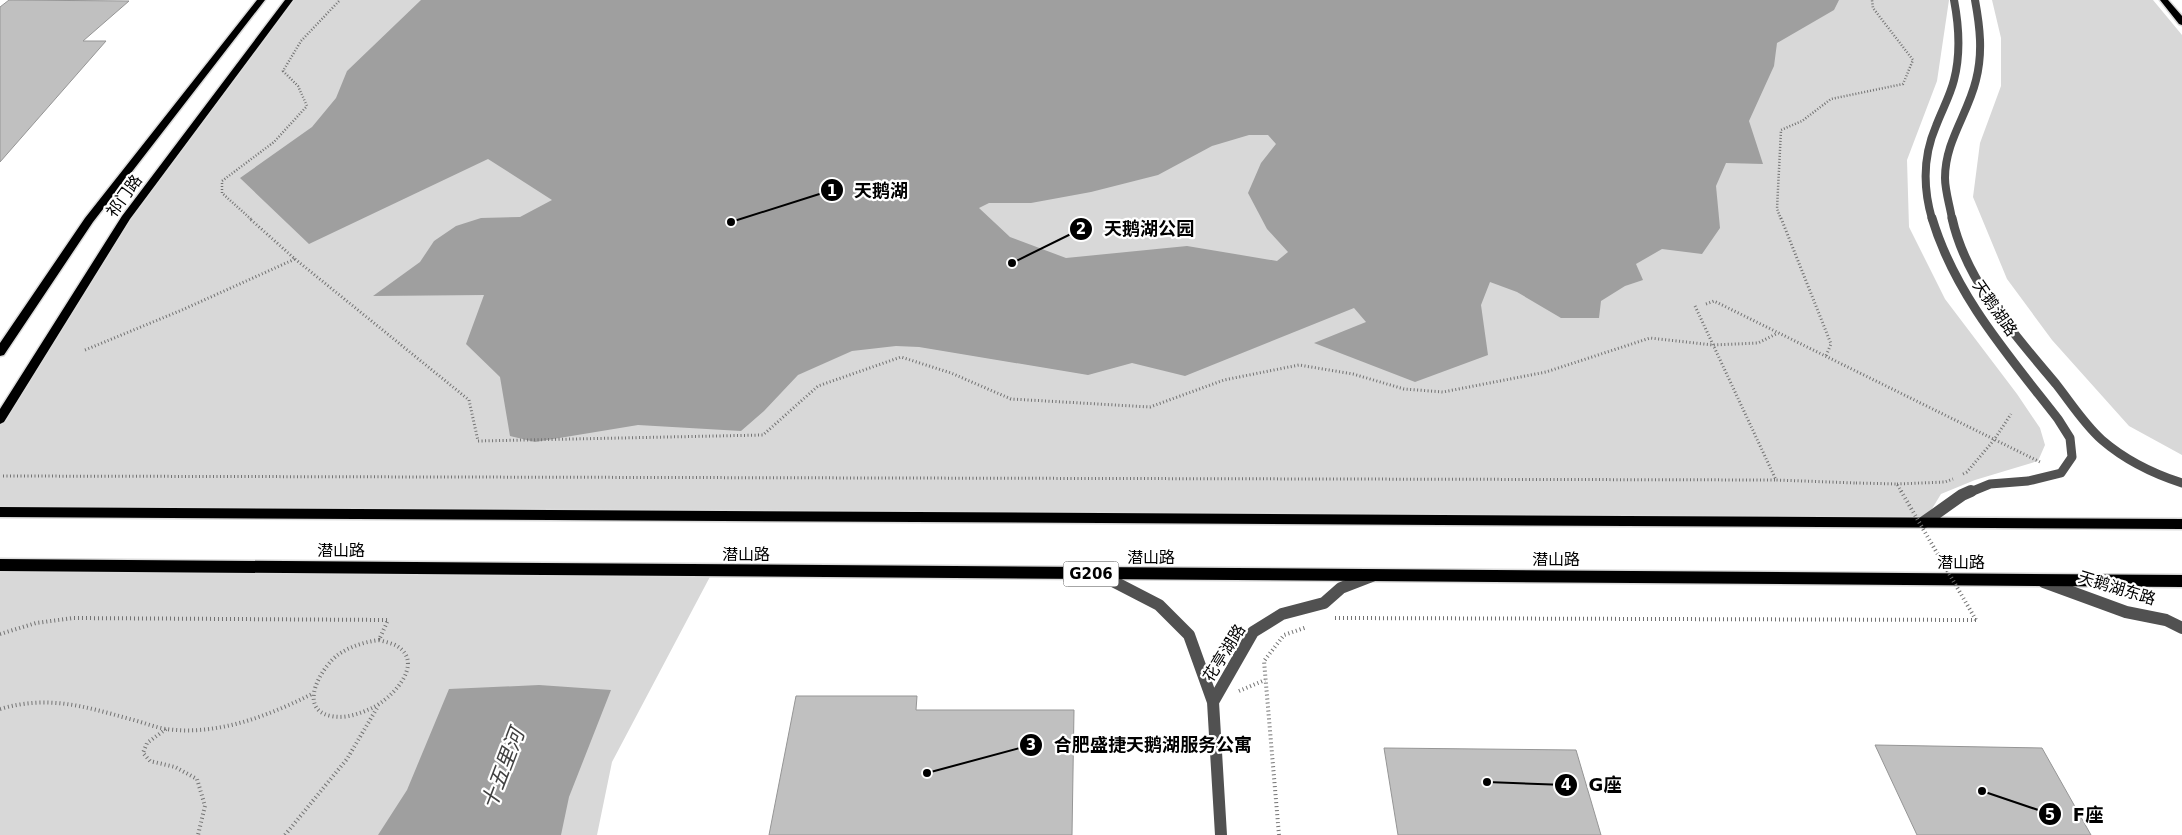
<svg xmlns="http://www.w3.org/2000/svg" width="2182" height="835" font-family="'DejaVu Sans','Noto Sans SC',sans-serif">
<rect width="100%" height="100%" fill="#fff"/>
<path fill="#d8d8d8" d="M 289,0 L 1949,0 L 1937,81 L 1907,160 L 1909,227 L 1945,299 L 2017,394 L 2040,428 L 2045,445 L 2038,461 L 1975,480 L 1941,494 L 1924,522 L 0,512 L 0,419 L 126,218 Z
M 1992,0 L 2153,0 L 2182,35 L 2182,455 L 2129,426 L 2052,340 L 2007,279 L 1973,197 L 1980,143 L 2001,86 L 2001,38 Z
M 0,565 L 713,571 L 612,762 L 597,835 L 0,835 Z"/>
<path fill="#9f9f9f" fill-rule="evenodd" d="M 421,0 L 1839,0 L 1834,10 L 1777,43 L 1774,66 L 1749,121 L 1763,164 L 1726,163 L 1716,186 L 1720,228 L 1702,254 L 1662,249 L 1636,264 L 1643,280 L 1625,286 L 1601,301 L 1599,318 L 1561,318 L 1517,292 L 1490,282 L 1481,305 L 1488,355 L 1415,382 L 1314,343 L 1366,322 L 1354,308 L 1185,376 L 1132,363 L 1088,375 L 919,347 L 896,346 L 852,351 L 798,375 L 764,411 L 741,431 L 638,425 L 535,442 L 510,436 L 500,377 L 466,344 L 484,295 L 373,296 L 420,262 L 434,241 L 456,226 L 481,218 L 520,217 L 552,200 L 488,159 L 309,244 L 240,178 L 312,127 L 336,98 L 347,71 ZM 1249,135 L 1268,135 L 1276,144 L 1261,163 L 1248,193 L 1267,229 L 1288,252 L 1277,261 L 1187,246 L 1066,258 L 1010,237 L 979,208 L 989,203 L 1031,203 L 1091,192 L 1158,175 L 1212,146 Z
M 539,685 L 611,690 L 569,797 L 561,835 L 378,835 L 407,790 L 449,689 Z"/>
<path fill="#c0c0c0" stroke="#959595" d="M 9,0 L 129,1 L 83,41 L 106,41 L 0,162 L 0,7 Z
M 796,696 L 917,696 L 916,710 L 1074,710 L 1072,835 L 769,835 Z
M 1875,745 L 2042,748 L 2091,835 L 1917,835 Z
M 1384,748 L 1576,750 L 1601,835 L 1398,835 Z"/>
<g fill="none" stroke-linecap="round" stroke-linejoin="round">
<g stroke="#dbdbdb" stroke-width="3">
<path id="primary" d="M 257,0 L 265,0 L 93,222 L 4,355 L 0,356 L 0,343 L 85,218 Z
M 285,0 L 293,0 L 130,219 L 4,422 L 0,424 L 0,409 L 122,216 Z
M 2160,0 L 2168,0 L 2182,16 L 2182,25 L 2179,24 Z
M 0,507 L 2182,519 L 2182,529 L 0,517 Z
M 0,559 L 2182,575 L 2182,587 L 0,571 Z"/>
</g>
<path stroke="#737373" stroke-width="2.5" stroke-dasharray="1 2" stroke-linecap="butt" d="M 251,219 L 222,193 L 222,181 L 274,142 L 307,106 L 298,86 L 283,71 L 301,41 L 340,0
M 1781,219 L 1777,209 L 1781,130 L 1802,121 L 1831,99 L 1903,84 L 1913,60 L 1873,8 L 1872,0"/>
<path stroke="#737373" stroke-width="3" stroke-dasharray="1 2.5" stroke-linecap="butt" d="M 1781,218 L 1831,344 L 1826,356
M 295,259 L 469,400 L 478,441 L 763,435 L 818,386 L 901,357 L 951,373 L 1011,399 L 1150,407 L 1224,380 L 1299,365 L 1353,374 L 1404,389 L 1443,392 L 1546,372 L 1650,338 L 1713,345 L 1758,343 L 1778,333
M 1706,304 L 1714,301 L 2040,462
M 1695,306 L 1776,480 L 1856,483
M 85,350 L 182,310 L 295,259 L 249,218
M 1963,474 L 1967,472 L 1994,440 L 2011,414
M 3,476 L 1776,480
M 1897,484 L 1945,482 L 1953,479"/>
<path stroke="#737373" stroke-width="4" stroke-dasharray="1 3" stroke-linecap="butt" d="M 1335,618 L 1976,620
M 0,634 L 36,623 L 73,618 L 388,620 L 379,640
M 379,640 C 385,642 392,643 397,646 C 426,664 390,700 372,708 C 359,714 345,719 331,716 C 296,709 322,666 339,654 C 351,646 365,642 379,640 Z
M 1239,691 L 1265,680
M 0,709 C 48,695 83,706 130,719 C 142,722 154,727 166,729 C 217,736 268,716 312,694
M 166,729 L 147,743 L 143,753 L 150,761 L 175,767 L 197,779 L 205,806 L 198,835
M 285,835 L 347,759 L 377,708
M 1279,835 L 1264,661 L 1284,635 L 1307,627"/>
<path stroke="#515151" stroke-width="8" d="M 1932,219 C 1923,188 1923,156 1936,126 C 1942,110 1950,96 1954,80 C 1961,53 1959,26 1954,0
M 1952,219 C 1950,206 1945,191 1945,178 C 1945,141 1968,114 1976,80 C 1983,53 1980,27 1975,0"/>
<path stroke="#515151" stroke-width="9" d="M 1932,218 C 1955,295 2009,356 2058,419 L 2070,438 L 2072,457 L 2061,473 L 2028,481 L 1990,484 L 1968,493
M 1952,218 C 1966,282 2015,335 2056,384 C 2071,403 2084,424 2102,440 C 2124,459 2154,474 2182,483"/>
<path stroke="#515151" stroke-width="12" d="M 1924,522 L 1962,495 L 1971,491
M 1099,574 L 1159,605 L 1189,635 L 1213,702 L 1221,835
M 2044,582 L 2126,612 L 2166,620 L 2182,628
M 1213,702 L 1253,632 L 1282,614 L 1324,603 L 1341,588 L 1372,576"/>
<use href="#primary" fill="#000" fill-rule="evenodd"/>
<path stroke="#737373" stroke-width="3" stroke-dasharray="1 2.5" stroke-linecap="butt" d="M 1856,483 L 1897,484 L 1902,493"/>
<path stroke="#737373" stroke-width="4" stroke-dasharray="1 3" stroke-linecap="butt" d="M 1901,491 L 1976,620"/>
</g>
<g text-anchor="middle" dominant-baseline="central" stroke-width="4.5" stroke-linejoin="round" paint-order="stroke">
<rect fill="#fff" stroke="#4c4c4c" stroke-width="1" x="1063.5" y="561.5" width="55" height="25" rx="4"/>
<g font-size="15" font-weight="bold" fill="#000">
<text x="1091" y="574">G206</text>
</g>
<g font-size="16" fill="#000" stroke="#fff">
<text transform="translate(124 196) rotate(-54)">祁门路</text>
<text transform="translate(1995 308) rotate(55)">天鹅湖路</text>
<text x="341" y="550">潜山路</text>
<text x="746" y="554">潜山路</text>
<text x="1151" y="557">潜山路</text>
<text x="1556" y="559">潜山路</text>
<text x="1961" y="562">潜山路</text>
<text transform="translate(2117 588) rotate(17)">天鹅湖东路</text>
<text transform="translate(1224 653) rotate(-58)">花亭湖路</text>
</g>
<g font-size="21" font-style="italic" fill="#404040" stroke="#fff">
<text transform="translate(503 769) rotate(-69)">十五里河</text>
</g>
</g>
<path fill="none" stroke="#000" stroke-width="2" d="M731 222L832 190M1012 263L1081 229M927 773L1031 745M1487 782L1566 785M1982 791L2050 814"/>
<g fill="#000" stroke="#fff" stroke-width="2">
<circle cx="731" cy="222" r="5"/>
<circle cx="1012" cy="263" r="5"/>
<circle cx="927" cy="773" r="5"/>
<circle cx="1487" cy="782" r="5"/>
<circle cx="1982" cy="791" r="5"/>
<circle cx="832" cy="190" r="12"/>
<circle cx="1081" cy="229" r="12"/>
<circle cx="1031" cy="745" r="12"/>
<circle cx="1566" cy="785" r="12"/>
<circle cx="2050" cy="814" r="12"/>
</g>
<g font-size="15" text-anchor="middle" font-weight="bold" fill="#fff">
<text x="832" y="196">1</text>
<text x="1081" y="234">2</text>
<text x="1031" y="750">3</text>
<text x="1566" y="790">4</text>
<text x="2050" y="820">5</text>
</g>
<g font-size="18" text-anchor="middle" font-weight="bold" fill="#000" stroke="#fff" stroke-width="4.5" stroke-linejoin="round" paint-order="stroke">
<text x="881" y="197">天鹅湖</text>
<text x="1149" y="235">天鹅湖公园</text>
<text x="1153" y="751">合肥盛捷天鹅湖服务公寓</text>
<text x="1605" y="791">G座</text>
<text x="2088" y="821">F座</text>
</g>
</svg>
